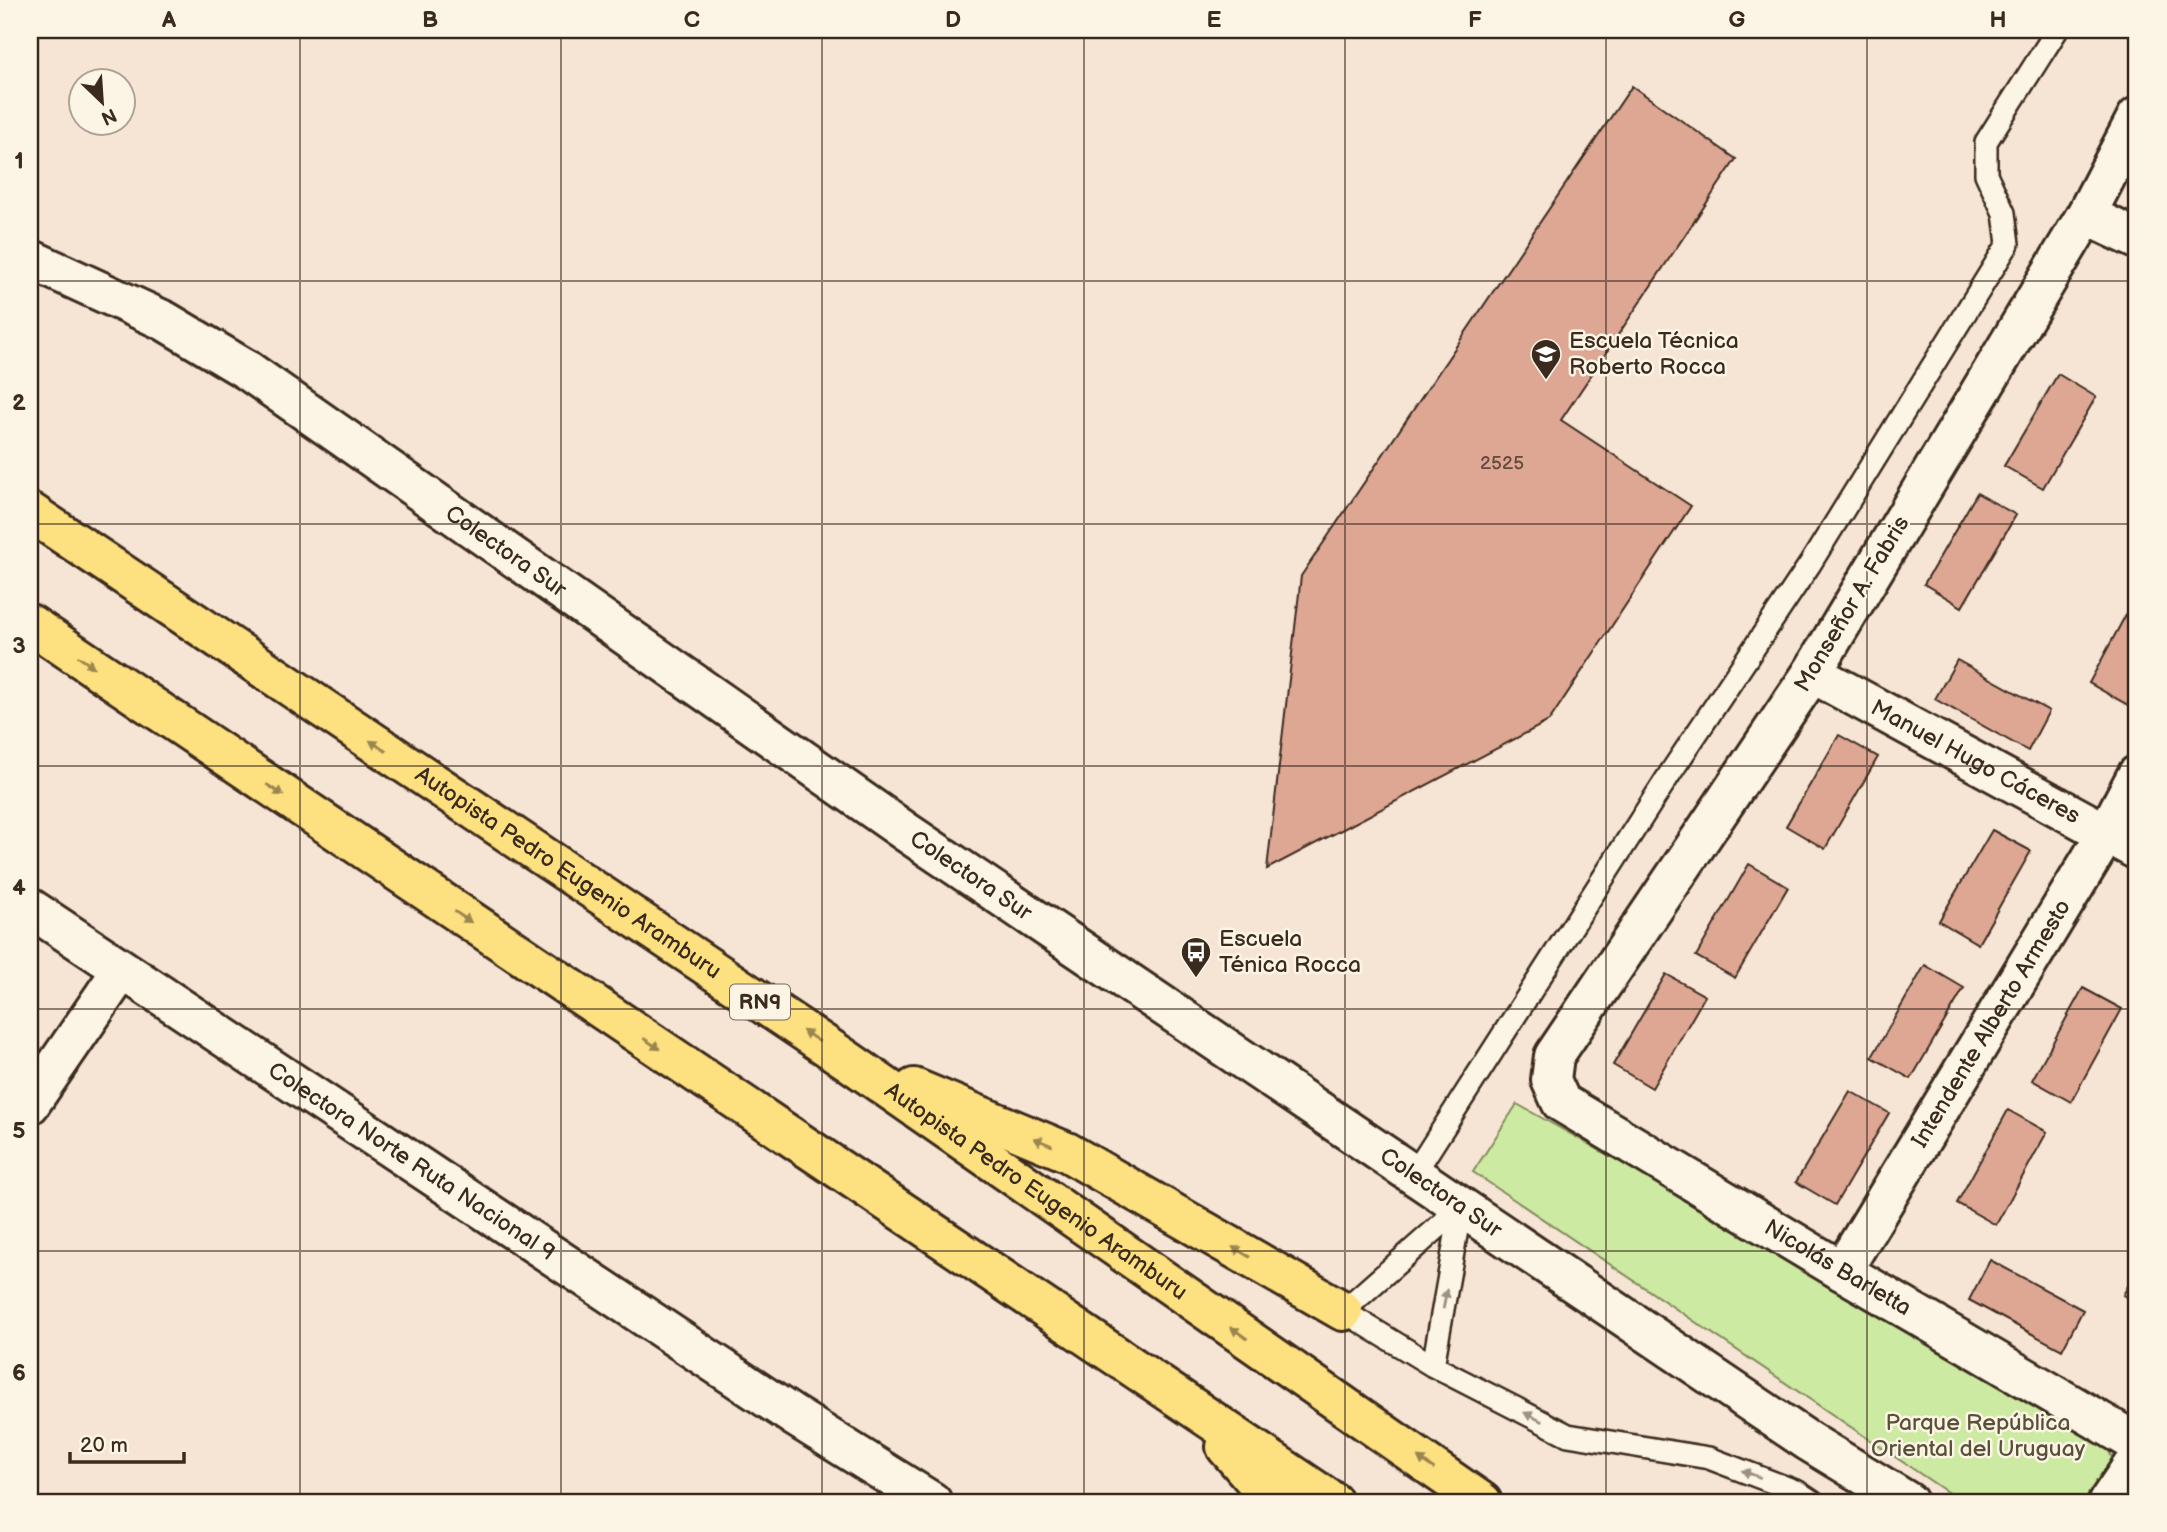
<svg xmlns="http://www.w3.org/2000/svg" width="2167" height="1532" font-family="'Balsamiq Sans',sans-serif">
<rect width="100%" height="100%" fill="#f6e5d5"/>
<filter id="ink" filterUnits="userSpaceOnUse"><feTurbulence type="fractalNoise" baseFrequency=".0143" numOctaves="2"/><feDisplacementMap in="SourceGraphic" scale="14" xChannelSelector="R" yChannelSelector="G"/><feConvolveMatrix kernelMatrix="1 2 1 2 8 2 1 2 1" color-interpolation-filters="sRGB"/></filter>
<g filter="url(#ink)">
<path fill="#cceaa1" stroke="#848a60" stroke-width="2" d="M 1517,1104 L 2101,1432 L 2112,1458 L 2105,1479 L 2090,1502 L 1962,1502 L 1473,1172 Z"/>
<path fill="#dda794" stroke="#3b2a1e" stroke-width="2" d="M 1632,86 L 1736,159 L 1561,420 L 1691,506 L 1549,721 L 1267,869 L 1301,576 Z
M 2058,374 L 2096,397 L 2043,488 L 2004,466 Z
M 1977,493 L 2016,515 L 1962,607 L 1924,584 Z
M 2137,594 L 2137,687 L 2128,705 L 2089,683 Z
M 1957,660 L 2049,711 L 2028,751 L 1935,699 Z
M 1839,735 L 1878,757 L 1825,849 L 1786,826 Z
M 1992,830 L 2031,851 L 1978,944 L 1939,921 Z
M 1749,864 L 1788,887 L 1735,978 L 1696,956 Z
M 1925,965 L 1964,988 L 1911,1079 L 1872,1057 Z
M 1666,974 L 1705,996 L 1652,1088 L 1613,1065 Z
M 2083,988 L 2122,1009 L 2071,1102 L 2032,1080 Z
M 1850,1091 L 1889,1113 L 1835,1205 L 1796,1182 Z
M 2008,1110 L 2047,1132 L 1996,1225 L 1957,1203 Z
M 1990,1260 L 2083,1310 L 2062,1350 L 1969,1300 Z
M 2137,1270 L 2137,1302 L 2123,1295 Z"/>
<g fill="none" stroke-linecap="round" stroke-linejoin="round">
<g stroke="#3b2a1e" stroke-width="26">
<path id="lane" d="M 1414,1174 L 1671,772 L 1810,564 L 2008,244 L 2004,213 L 1986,174 L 1986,142 L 2057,30
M 1461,1207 L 1343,1311 L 1433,1366 L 1568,1435 L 1709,1458 L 1798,1492 L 1813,1502
M 1433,1366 L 1461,1207"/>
</g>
<g stroke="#3b2a1e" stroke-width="44">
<g id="street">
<path id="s1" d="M 2137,117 L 2086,215 L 1812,673 L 1554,1056 L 1551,1080 L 1561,1102 L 1842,1271 L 2137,1443"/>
<path d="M 2086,215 L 2137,239"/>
<path id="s2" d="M 1812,673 L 2137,850"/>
<path d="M 30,1104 L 121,971"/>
<path id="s3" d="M 1842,1271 L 2106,834 L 2137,775"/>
<path d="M 2108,1502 L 2137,1459"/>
</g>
</g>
<g stroke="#3b2a1e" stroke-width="44">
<g id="secondary">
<path id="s4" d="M 30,259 L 165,321 L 247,370 L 906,832 L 1808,1441 L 1908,1502"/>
<path id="s5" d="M 30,908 L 794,1416 L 932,1502"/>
</g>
</g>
<g stroke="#3b2a1e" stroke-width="44">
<g id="highway">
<path id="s6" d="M 30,512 L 847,1060 L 1482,1502"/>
<path d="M 30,624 L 1333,1502"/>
<path d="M 914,1088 L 1067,1152 L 1343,1311"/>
<path d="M 1226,1447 L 1274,1502"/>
</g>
</g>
<use href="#lane" stroke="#fcf5e5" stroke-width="21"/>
<use href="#street" stroke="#fcf5e5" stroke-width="38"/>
<use href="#secondary" stroke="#fcf5e5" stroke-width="38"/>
<use href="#highway" stroke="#fde080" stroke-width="38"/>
</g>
<defs><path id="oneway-solid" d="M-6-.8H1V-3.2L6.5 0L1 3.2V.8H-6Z" transform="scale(1.75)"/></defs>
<g fill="#9c854f">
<use href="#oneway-solid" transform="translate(86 662) rotate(34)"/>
<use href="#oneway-solid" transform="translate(378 746) rotate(-146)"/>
<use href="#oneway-solid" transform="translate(275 790) rotate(34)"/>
<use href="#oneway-solid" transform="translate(463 917) rotate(34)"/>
<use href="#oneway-solid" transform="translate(811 1036) rotate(-146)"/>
<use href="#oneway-solid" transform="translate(652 1044) rotate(34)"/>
<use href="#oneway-solid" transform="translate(1043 1142) rotate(-157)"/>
<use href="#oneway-solid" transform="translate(1241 1252) rotate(-150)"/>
<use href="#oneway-solid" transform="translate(1239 1333) rotate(-145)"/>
<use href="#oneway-solid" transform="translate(1426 1463) rotate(-145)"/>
</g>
<g fill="#9c9082">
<use href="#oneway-solid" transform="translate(1445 1299) rotate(-80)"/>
<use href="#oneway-solid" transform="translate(1533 1417) rotate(-153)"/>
<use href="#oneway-solid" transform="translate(1751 1474) rotate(-159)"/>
</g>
</g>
<path fill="none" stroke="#3b2a1e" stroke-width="2" stroke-opacity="0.55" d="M 300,30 L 300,1502M 561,30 L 561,1502M 822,30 L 822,1502M 1084,30 L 1084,1502M 1345,30 L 1345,1502M 1606,30 L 1606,1502M 1867,30 L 1867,1502M 30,281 L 2137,281M 30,524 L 2137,524M 30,766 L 2137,766M 30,1009 L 2137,1009M 30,1251 L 2137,1251"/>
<defs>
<g id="school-pin" transform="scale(1.575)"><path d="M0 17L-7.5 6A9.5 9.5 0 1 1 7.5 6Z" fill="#3b2a1e" stroke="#fcf5e5"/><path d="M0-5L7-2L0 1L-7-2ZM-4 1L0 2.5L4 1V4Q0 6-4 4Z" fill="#fff"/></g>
<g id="bus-pin" transform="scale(1.575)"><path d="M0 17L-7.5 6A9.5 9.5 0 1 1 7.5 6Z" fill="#3b2a1e" stroke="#fcf5e5"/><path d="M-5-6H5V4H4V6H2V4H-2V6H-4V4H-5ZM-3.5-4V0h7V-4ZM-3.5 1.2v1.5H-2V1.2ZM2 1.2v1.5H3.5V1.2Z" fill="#fff"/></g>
</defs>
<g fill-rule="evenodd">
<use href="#school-pin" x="1546" y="354"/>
<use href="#bus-pin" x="1196" y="952"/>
</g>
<g text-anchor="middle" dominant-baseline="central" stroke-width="5" stroke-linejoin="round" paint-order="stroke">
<g font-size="19" fill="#64493c">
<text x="1502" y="463">2525</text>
</g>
<rect fill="#fcf5e5" stroke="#75675a" stroke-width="2" x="730" y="984.5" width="60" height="35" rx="5"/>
<g font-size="21" font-weight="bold" fill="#3b2a1e">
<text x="760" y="1002">RN9</text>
</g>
<g font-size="23" fill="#3b2a1e" stroke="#fcf5e5" text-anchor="start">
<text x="1569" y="341">Escuela Técnica<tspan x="1569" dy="26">Roberto Rocca</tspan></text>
<text x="1219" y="939">Escuela<tspan x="1219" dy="26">Ténica Rocca</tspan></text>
</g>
<g font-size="23" fill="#3b2a1e" stroke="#fcf5e5">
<text stroke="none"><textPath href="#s4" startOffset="560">Colectora Sur</textPath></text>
<text transform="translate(1852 604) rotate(-59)">Monseñor A. Fabris</text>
<text stroke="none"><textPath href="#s2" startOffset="186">Manuel Hugo Cáceres</textPath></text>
<text stroke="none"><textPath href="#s6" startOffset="648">Autopista Pedro Eugenio Aramburu</textPath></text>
<text stroke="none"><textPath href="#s4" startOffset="1127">Colectora Sur</textPath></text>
<text stroke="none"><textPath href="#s3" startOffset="289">Intendente Alberto Armesto</textPath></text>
<text stroke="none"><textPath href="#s5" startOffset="458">Colectora Norte Ruta Nacional 9</textPath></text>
<text stroke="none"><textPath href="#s6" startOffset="1214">Autopista Pedro Eugenio Aramburu</textPath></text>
<text stroke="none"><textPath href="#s4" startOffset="1694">Colectora Sur</textPath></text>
<text stroke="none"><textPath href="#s1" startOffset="1477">Nicolás Barletta</textPath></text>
</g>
<g font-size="23" fill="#585038" stroke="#fcf5e5">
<text x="1978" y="1423">Parque República<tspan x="1978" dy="26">Oriental del Uruguay</tspan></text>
</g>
</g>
<rect width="2167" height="1532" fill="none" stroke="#fcf5e5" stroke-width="77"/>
<g transform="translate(102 102) rotate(155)"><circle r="33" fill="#fcf5e5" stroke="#afa495" stroke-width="2"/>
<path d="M0-5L12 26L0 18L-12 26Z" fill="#3b2a1e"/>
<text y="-10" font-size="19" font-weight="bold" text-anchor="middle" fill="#3b2a1e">N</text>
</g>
<path d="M70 1452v10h114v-10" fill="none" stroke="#3b2a1e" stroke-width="3.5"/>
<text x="80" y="1452" font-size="21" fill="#3b2a1e" stroke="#fcf5e5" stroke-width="5" paint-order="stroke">20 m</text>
<rect x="38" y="38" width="2090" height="1456" fill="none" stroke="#3b2a1e" stroke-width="2.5"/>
<g font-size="23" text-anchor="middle" font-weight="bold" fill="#3b2a1e">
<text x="169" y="27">A</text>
<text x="430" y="27">B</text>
<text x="692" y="27">C</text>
<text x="953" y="27">D</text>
<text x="1214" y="27">E</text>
<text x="1475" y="27">F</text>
<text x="1737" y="27">G</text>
<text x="1998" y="27">H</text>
<text x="19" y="168">1</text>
<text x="19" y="410">2</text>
<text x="19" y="653">3</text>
<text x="19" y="895">4</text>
<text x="19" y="1138">5</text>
<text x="19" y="1380">6</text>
</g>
</svg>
